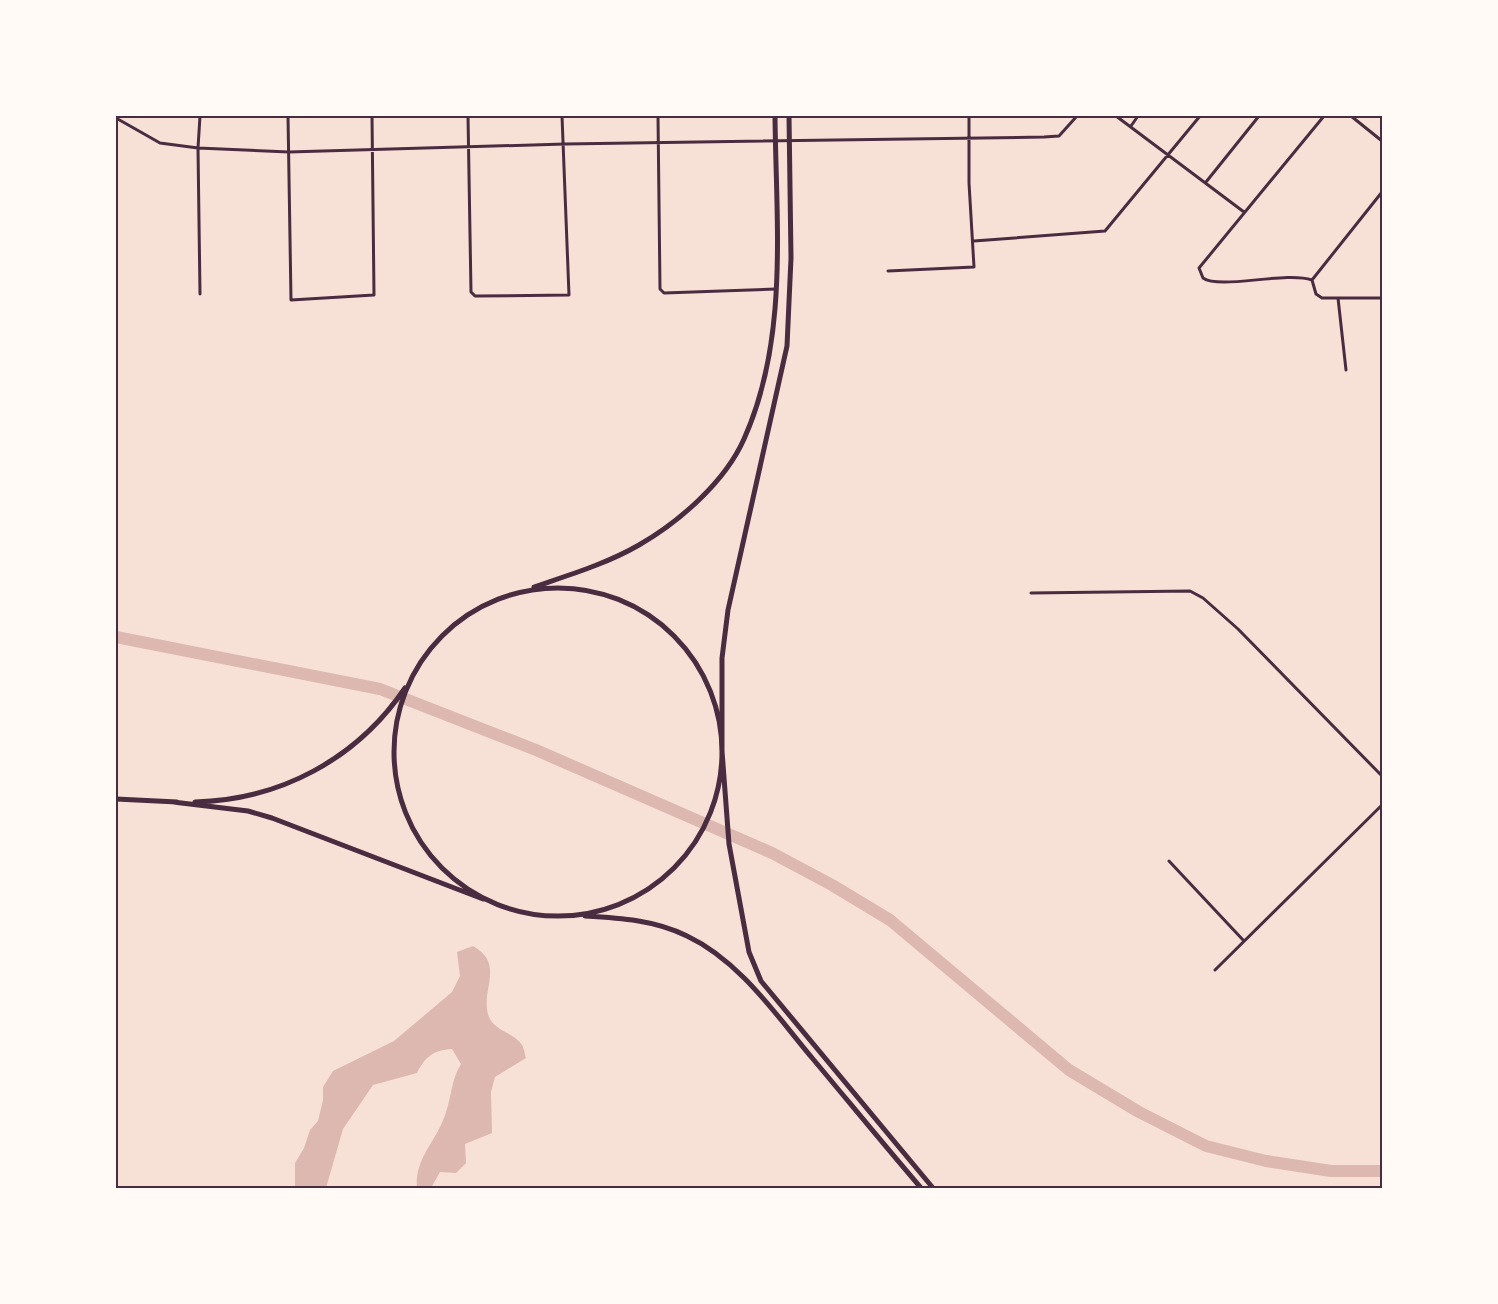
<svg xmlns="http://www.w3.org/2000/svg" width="1498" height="1304" font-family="Merriweather,serif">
<rect width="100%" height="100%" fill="#f7e1d7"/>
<path fill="#dcb8b0" d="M 473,946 C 505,964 481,989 488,1014 C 492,1031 514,1032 522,1045 C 524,1048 525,1055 526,1058 L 495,1077 L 491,1092 L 492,1133 L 465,1144 L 466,1163 L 456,1173 L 440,1172 L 431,1188 L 417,1188 C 414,1158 438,1140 446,1112 C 452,1095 451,1080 461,1064 L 452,1049 C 433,1050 425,1057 417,1073 L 373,1085 L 343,1129 L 326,1188 L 295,1188 L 295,1163 L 304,1148 L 310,1130 L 318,1121 L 323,1100 L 323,1087 L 333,1071 L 394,1041 L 452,992 L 460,976 L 457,952 Z"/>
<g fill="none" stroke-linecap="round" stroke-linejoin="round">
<path stroke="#dcb8b0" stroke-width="12" d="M 116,637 L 380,689 L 536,750 L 772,853 L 832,885 L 890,920 L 1069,1070 L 1139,1112 L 1206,1146 L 1266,1161 L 1331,1171 L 1382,1171"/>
<path stroke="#4a2c40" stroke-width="3" d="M 288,116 L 291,300 L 374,295 L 372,116
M 468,116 L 471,292 L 475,296 L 569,295 L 562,116
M 658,116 L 660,289 L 664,293 L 776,289
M 1116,116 L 1244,212
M 1351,116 L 1382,141
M 116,118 L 160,143 L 198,148 L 289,152 L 565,144 L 1044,137 L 1059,136 L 1077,116
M 1131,126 L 1138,116
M 1206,182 L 1259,116
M 1382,192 L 1312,280 L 1316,294 L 1322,298 L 1382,298
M 974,241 L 1105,231 L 1200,116
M 888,271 L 974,267 L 969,183 L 969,116
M 1312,280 C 1285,271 1220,290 1203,278 L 1199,268 L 1324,116
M 200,294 L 198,148 L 200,116
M 1338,298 L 1346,370
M 1031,593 L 1190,591 L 1203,598 L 1238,629 L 1382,776
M 1169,861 L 1244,941
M 1215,970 L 1382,805"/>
<path stroke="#4a2c40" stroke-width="5" d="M 789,116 L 791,258 L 787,346 L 728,610 L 722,658 L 722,751 L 729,844 L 749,952 L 761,981 L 933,1188
M 534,587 C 569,575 606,564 639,545 C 679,522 725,482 744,439 C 789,339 776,223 775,116
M394 752a164 164 0 1 1 328 0a164 164 0 1 1-328 0Z
M 116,799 L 177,802
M 173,802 L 248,811 L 272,818 L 483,899
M 195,802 C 280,800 357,759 405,688
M 585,916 C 620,918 655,920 687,936 C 740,961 776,1015 813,1059 C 849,1102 885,1146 921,1188"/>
</g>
<rect width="1498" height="1304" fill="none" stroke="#fffaf5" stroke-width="234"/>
<rect x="117" y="117" width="1264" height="1070" fill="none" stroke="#4a2c40" stroke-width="2"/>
</svg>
